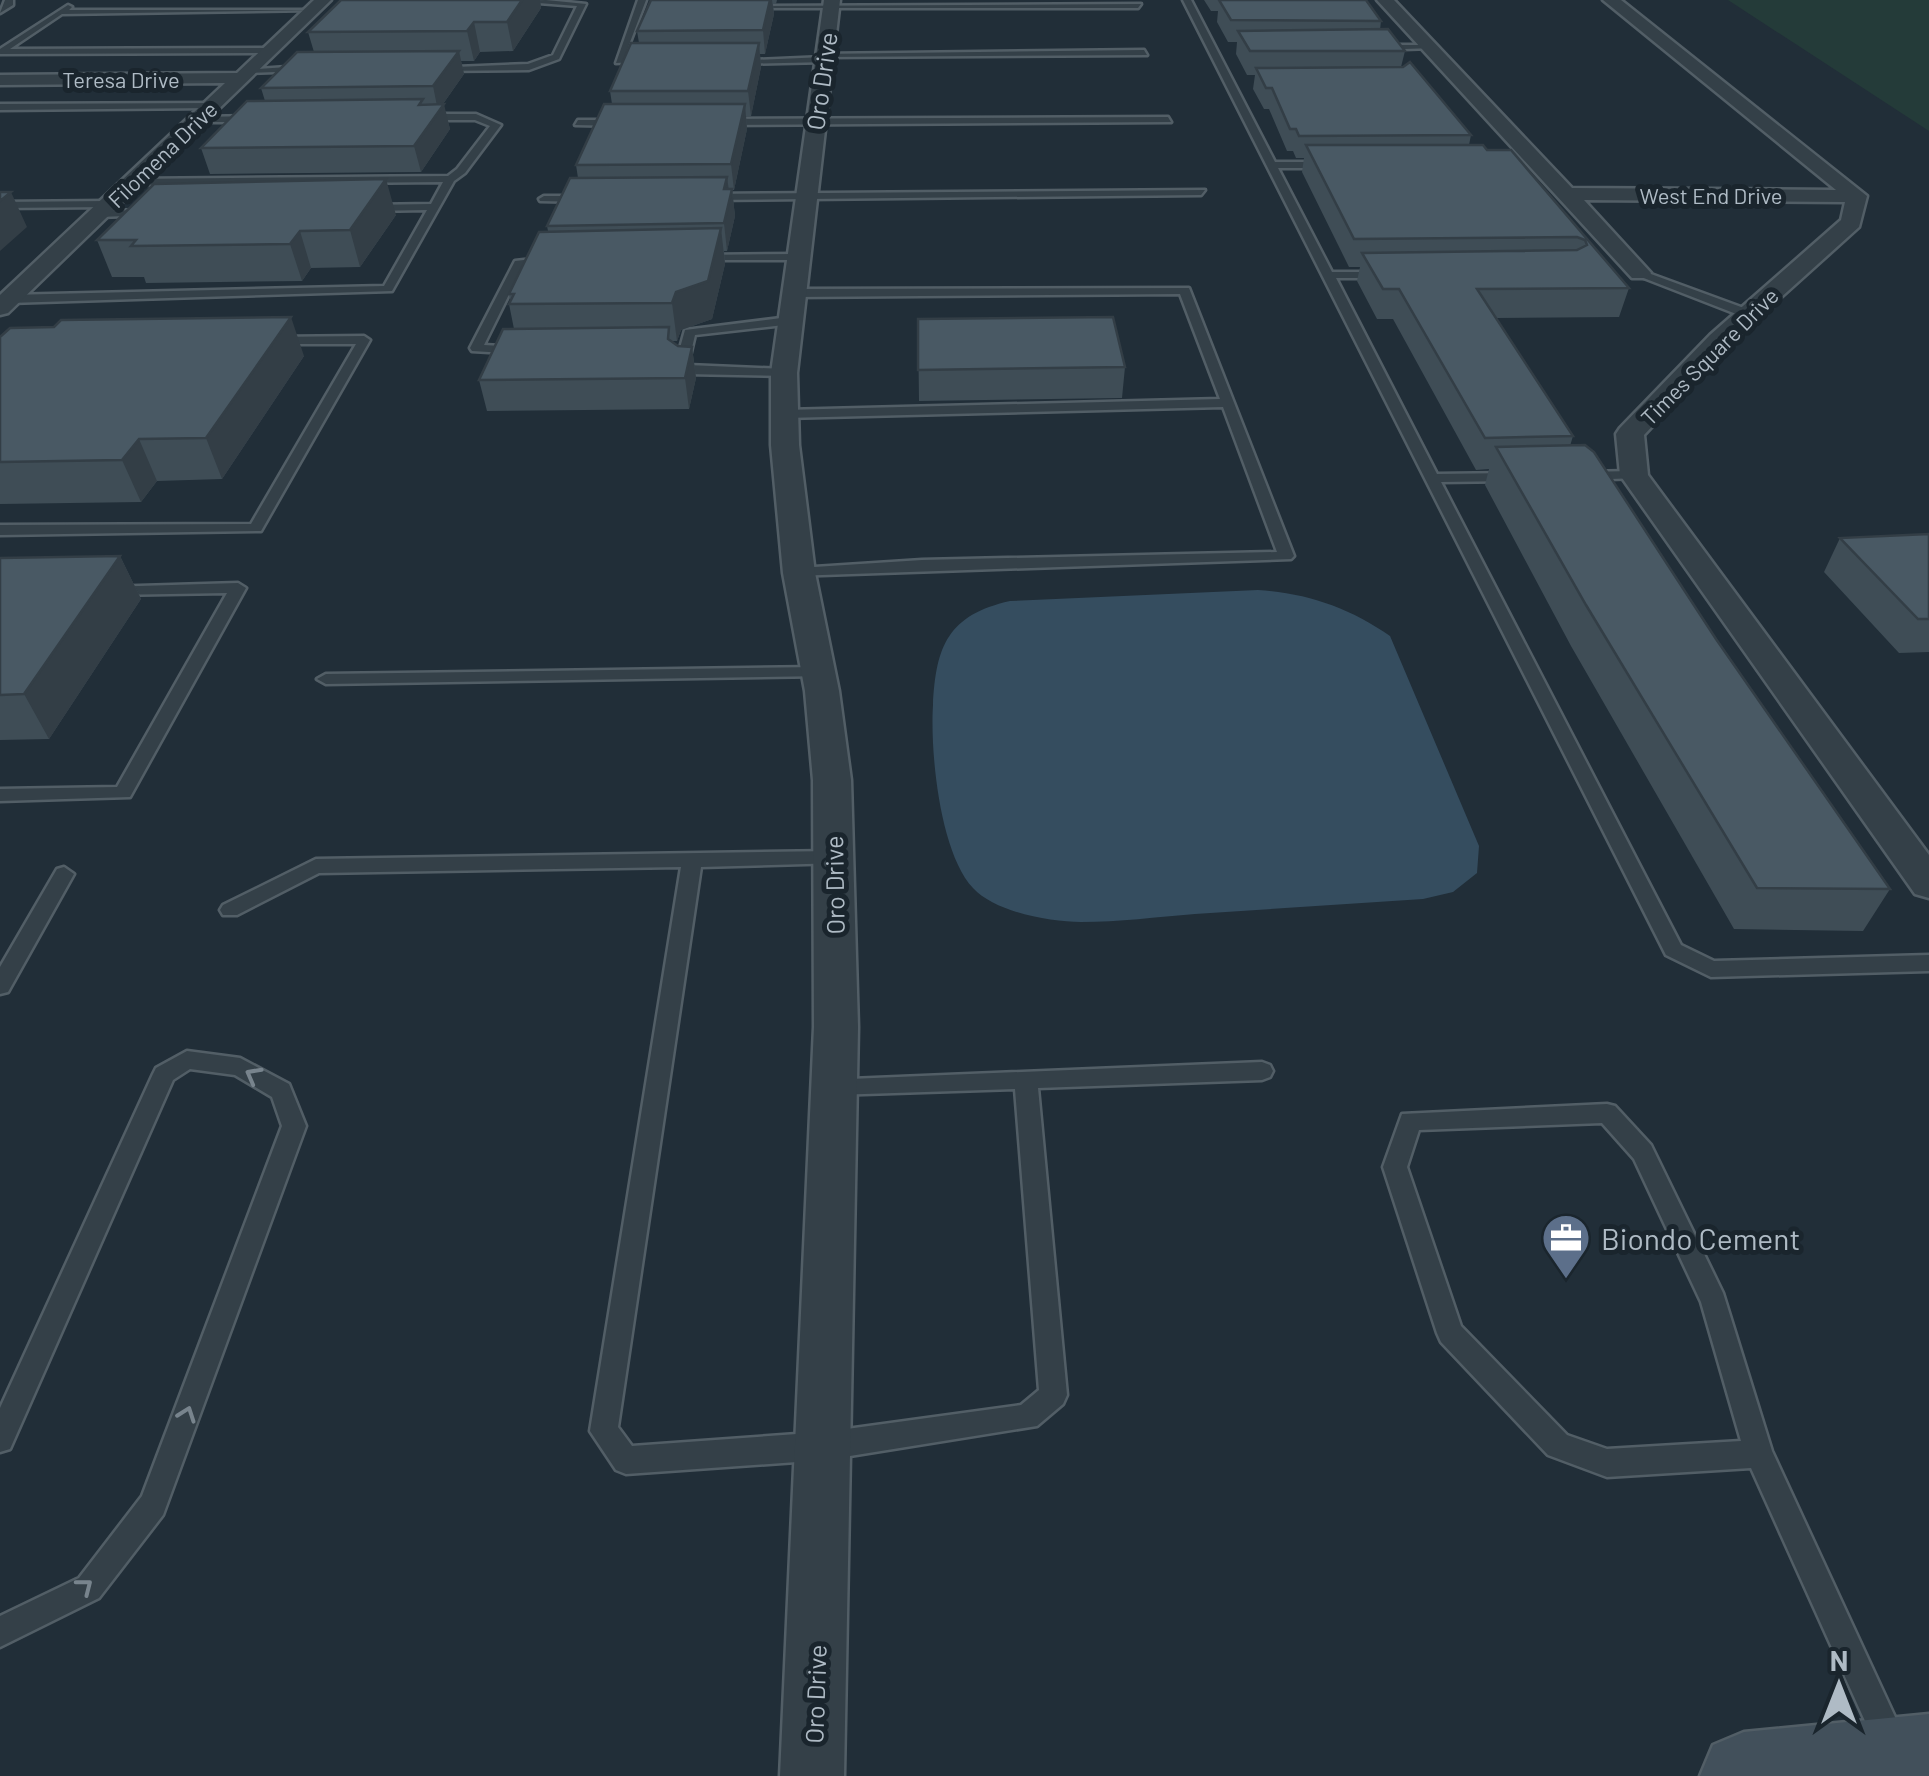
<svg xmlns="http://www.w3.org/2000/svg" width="1929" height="1776" font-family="Barlow,sans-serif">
<rect width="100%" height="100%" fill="#212e38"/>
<path fill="#243b39" d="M 1728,0 L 1929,0 L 1929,131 Z"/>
<path fill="#354d5f" d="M 1258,590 C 1307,593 1350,608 1390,636 L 1479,846 L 1477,873 L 1453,892 L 1423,899 C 1347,904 1271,909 1195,914 C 1157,917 1119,922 1081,922 C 1050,922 995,912 973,888 C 940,853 930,753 933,705 C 936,646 948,615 1010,601 Z"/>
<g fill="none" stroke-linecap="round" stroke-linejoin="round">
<g stroke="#525e66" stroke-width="5">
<path id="service" d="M 5,0 L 13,0 L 13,5 L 0,13 Z
M 546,0 L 586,4 L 559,59 L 529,70 L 436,71 L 432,68 L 528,64 L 553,55 L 577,6 L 513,1 Z
M 638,0 L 646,0 L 624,58 L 655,61 L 616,63 Z
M 1183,0 L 1191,0 L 1275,162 L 1330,162 L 1335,165 L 1330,168 L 1278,168 L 1332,272 L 1382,272 L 1388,275 L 1382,278 L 1336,278 L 1437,474 L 1512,473 L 1519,477 L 1512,481 L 1441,482 L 1681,945 L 1714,961 L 1929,955 L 1929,971 L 1711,977 L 1666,955 Z
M 1141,4 L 1138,8 L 746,8 L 750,6 Z
M 68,5 L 72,7 L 69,10 L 316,10 L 62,14 L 10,49 L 274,48 L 271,53 L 0,54 L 0,49 Z
M 1377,45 L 1430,45 L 1434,48 L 1374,50 Z
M 1144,50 L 1147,55 L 824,57 L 820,54 Z
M 824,57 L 827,62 L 735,64 L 731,61 Z
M 302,66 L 305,71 L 249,73 L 245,70 Z
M 216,103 L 213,108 L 0,110 L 0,104 Z
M 476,114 L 501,125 L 465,173 L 454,181 L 392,291 L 9,303 L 3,299 L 9,295 L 384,286 L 427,210 L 370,211 L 365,208 L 370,205 L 431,204 L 443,182 L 132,185 L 127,182 L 132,179 L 448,176 L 457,169 L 490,126 L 475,120 L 420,120 L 415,117 L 420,114 Z
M 198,117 L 256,116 L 261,119 L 256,122 L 195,122 Z
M 1168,117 L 1171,122 L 720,125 L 715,122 L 720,119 Z
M 578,120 L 621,120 L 626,123 L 621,126 L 575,125 Z
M 1205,190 L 1201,195 L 708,200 L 703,197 L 708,194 Z
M 544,196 L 584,196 L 589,199 L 584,202 L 540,201 L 539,199 Z
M 0,202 L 109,201 L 114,204 L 109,207 L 0,208 Z
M 151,210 L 155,211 L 155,215 L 98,217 L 93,214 L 98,211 Z
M 700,255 L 798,254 L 804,257 L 798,260 L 696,260 L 696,256 Z
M 551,257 L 557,260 L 555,262 L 523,266 L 484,345 L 519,347 L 523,348 L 523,354 L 472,351 L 470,348 L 515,261 Z
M 1640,270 L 1752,311 L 1754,314 L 1744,317 L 1636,275 L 1634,273 Z
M 1189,288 L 1294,556 L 1291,559 L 793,576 L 791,573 L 799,568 L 922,560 L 1277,552 L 1223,407 L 785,418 L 778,414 L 785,410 L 1220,399 L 1180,294 L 793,297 L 787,293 L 793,289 Z
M 789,317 L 795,321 L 793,324 L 695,335 L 688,365 L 784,369 L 789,370 L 789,376 L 685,374 L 675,366 L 685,330 Z
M 272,337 L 364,336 L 370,340 L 261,531 L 0,535 L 0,525 L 251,524 L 356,344 L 268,344 L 268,338 Z
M 1634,471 L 1639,472 L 1639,478 L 1581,480 L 1574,476 L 1581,472 Z
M 238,583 L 246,588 L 130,797 L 0,801 L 0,789 L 117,787 L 227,593 L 112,595 L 106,593 L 106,587 Z
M 818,667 L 824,668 L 824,676 L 326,684 L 317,679 L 326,674 Z
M 834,851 L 844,858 L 841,863 L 701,867 L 618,1427 L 632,1446 L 825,1432 L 1021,1405 L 1039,1390 L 1015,1089 L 834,1095 L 826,1092 L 823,1086 L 826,1080 L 1262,1062 L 1270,1065 L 1273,1071 L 1270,1077 L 1262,1080 L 1038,1088 L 1067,1395 L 1063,1404 L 1037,1426 L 825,1460 L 626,1474 L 616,1470 L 590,1431 L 681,867 L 319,873 L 237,915 L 223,915 L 220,910 L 223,905 L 316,859 Z
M 64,867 L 74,874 L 8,992 L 0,994 L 0,967 L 57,869 Z
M 187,1051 L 240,1058 L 289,1084 L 306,1126 L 163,1515 L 99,1598 L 0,1647 L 0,1616 L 79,1578 L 142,1496 L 282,1126 L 272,1097 L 235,1075 L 190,1069 L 173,1080 L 10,1449 L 0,1452 L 0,1408 L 153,1074 L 156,1068 Z
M 1607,1104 L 1615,1106 L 1651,1145 L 1723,1293 L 1772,1451 L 1901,1730 L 1906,1741 L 1901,1752 L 1890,1757 L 1879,1752 L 1751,1468 L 1607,1477 L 1548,1455 L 1441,1342 L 1437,1333 L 1383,1167 L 1402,1114 ZM 1602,1123 L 1634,1159 L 1701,1302 L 1741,1441 L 1607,1449 L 1567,1435 L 1461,1326 L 1407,1167 L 1419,1130 Z"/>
</g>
<g stroke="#525e66" stroke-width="5">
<path id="minor" d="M 314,0 L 331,0 L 8,313 L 0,315 L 0,295 L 225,83 L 0,85 L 0,75 L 237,73 Z
M 824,0 L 840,0 L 797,373 L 799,445 L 815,573 L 839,691 L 851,780 L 858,1027 L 844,1776 L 780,1776 L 814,1027 L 813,780 L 805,691 L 783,573 L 771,445 L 771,373 Z
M 1377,0 L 1394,0 L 1572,188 L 1836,190 L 1603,0 L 1621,0 L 1867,196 L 1859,227 L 1728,345 L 1644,435 L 1648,475 L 1929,855 L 1929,898 L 1915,894 L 1620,475 L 1616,434 L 1620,428 L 1710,335 L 1841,220 L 1845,202 L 1584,200 L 1651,273 L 1648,278 L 1632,278 Z"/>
</g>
<g stroke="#525e66" stroke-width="5">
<path id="secondary" d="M 1929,1714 L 1929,1776 L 1700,1776 L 1713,1745 L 1744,1732 Z"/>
</g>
<use href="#service" fill="#344048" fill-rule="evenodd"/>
<use href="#minor" fill="#344048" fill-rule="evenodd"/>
<use href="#secondary" fill="#42505b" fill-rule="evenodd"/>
</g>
<path fill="#3f4d56" d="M 341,0 L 540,0 L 541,8 L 513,51 L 480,52 L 474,61 L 461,61 L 464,74 L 443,104 L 450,129 L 421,172 L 210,174 L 201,148 L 265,101 L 261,88 L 314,52 L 308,32 Z
M 651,0 L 777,0 L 776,4 L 773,4 L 774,14 L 765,54 L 760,54 L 761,67 L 751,116 L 746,116 L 747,129 L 734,190 L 732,190 L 735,216 L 727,251 L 724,251 L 725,264 L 712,319 L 681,330 L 677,341 L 672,341 L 678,346 L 692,347 L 696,378 L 689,409 L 487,411 L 479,380 L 514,329 L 509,304 L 510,301 L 509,294 L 548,231 L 547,226 L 578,178 L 576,165 L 612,104 L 610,91 L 639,43 L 637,31 Z
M 1204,0 L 1366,0 L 1381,21 L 1380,30 L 1405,51 L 1401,67 L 1471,135 L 1469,145 L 1487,150 L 1511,150 L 1629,288 L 1619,317 L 1496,318 L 1573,436 L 1570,446 L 1716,639 L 1890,889 L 1863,931 L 1734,929 L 1571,646 L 1485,485 L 1489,469 L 1476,470 L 1393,319 L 1377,319 L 1357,281 L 1360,267 L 1349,267 L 1302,172 L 1304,158 L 1296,158 L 1293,151 L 1287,151 L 1269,109 L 1264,109 L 1253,89 L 1255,75 L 1247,75 L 1236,54 L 1237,42 L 1228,42 L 1217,22 L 1218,11 L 1211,11 Z
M 396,215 L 360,267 L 311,268 L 302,281 L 146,283 L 144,277 L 112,277 L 97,240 Z
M 918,319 L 1125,367 L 1122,398 L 919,401 Z
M 0,337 L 304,356 L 222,479 L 157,481 L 141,502 L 0,504 Z
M 1929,534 L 1929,652 L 1899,653 L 1824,572 L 1840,538 Z
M 120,556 L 141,599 L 49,739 L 0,740 L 0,558 Z"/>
<path fill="#333e46" d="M 522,0 L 540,0 L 541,8 L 513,51 L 507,22 Z
M 770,0 L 772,0 L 774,14 L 765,54 L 763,30 Z
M 474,22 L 480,52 L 474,61 L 467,31 Z
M 759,43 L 761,67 L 751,116 L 748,91 Z
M 459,51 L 464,74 L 438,111 L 433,86 Z
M 444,104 L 450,129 L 421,172 L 414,146 Z
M 745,104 L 747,129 L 734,190 L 731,164 Z
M 727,177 L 730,198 L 732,189 L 735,216 L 727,251 L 724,223 L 724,189 Z
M 386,179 L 396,215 L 360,267 L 350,230 Z
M 11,192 L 27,227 L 0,251 L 0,201 Z
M 721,228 L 725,264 L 712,319 L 681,330 L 677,341 L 672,303 L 676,292 Z
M 300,231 L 311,268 L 302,281 L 290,244 Z
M 291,317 L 304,356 L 222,479 L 206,438 Z
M 692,347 L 696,378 L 689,409 L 685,378 Z
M 139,439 L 157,481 L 141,502 L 122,460 Z
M 120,556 L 141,599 L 49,739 L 24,694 Z"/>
<path fill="#495964" stroke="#333e46" stroke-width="2.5" d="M 341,0 L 522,0 L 507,22 L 474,22 L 467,31 L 308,32 Z
M 651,0 L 770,0 L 763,30 L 637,31 Z
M 1219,0 L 1366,0 L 1381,21 L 1231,20 Z
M 1388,29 L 1405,51 L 1250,51 L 1238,31 Z
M 631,43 L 759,43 L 748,91 L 610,91 Z
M 459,51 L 433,86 L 261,88 L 297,52 Z
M 1410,62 L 1471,135 L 1299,136 L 1296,129 L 1290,129 L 1272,88 L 1266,88 L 1256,68 L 1403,67 Z
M 423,99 L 419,105 L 444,104 L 414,146 L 201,148 L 247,101 Z
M 604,104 L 745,104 L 731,164 L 576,165 Z
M 1306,145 L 1483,145 L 1487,150 L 1511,150 L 1629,288 L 1477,289 L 1573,436 L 1485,438 L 1399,289 L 1383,289 L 1362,253 L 1577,250 L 1587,245 L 1585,240 L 1577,237 L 1354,239 Z
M 727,177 L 724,189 L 732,189 L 724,223 L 547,226 L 570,178 Z
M 386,179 L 350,230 L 300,231 L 290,244 L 131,246 L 136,240 L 97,240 L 154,184 Z
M 0,192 L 11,192 L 0,201 Z
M 721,228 L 708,281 L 676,292 L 672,303 L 509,304 L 514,294 L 509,294 L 539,232 Z
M 291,317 L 206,438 L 139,439 L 122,460 L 0,462 L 0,337 L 10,328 L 54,327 L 61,320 Z
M 1113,317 L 1125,367 L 918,370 L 918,319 Z
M 669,327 L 668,339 L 678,346 L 692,347 L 685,378 L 479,380 L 503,329 Z
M 1585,445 L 1594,452 L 1716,639 L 1890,889 L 1757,888 L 1586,605 L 1496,447 Z
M 1929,534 L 1929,619 L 1918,619 L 1840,538 Z
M 120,556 L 24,694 L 0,695 L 0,558 Z"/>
<defs><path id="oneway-chevron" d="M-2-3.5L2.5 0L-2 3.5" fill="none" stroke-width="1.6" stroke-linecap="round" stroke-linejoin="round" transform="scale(2.5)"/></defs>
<g stroke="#78848d">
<use href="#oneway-chevron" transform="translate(253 1075) rotate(-151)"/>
<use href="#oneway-chevron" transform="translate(187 1414) rotate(-70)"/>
<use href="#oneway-chevron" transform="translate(85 1586) rotate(-38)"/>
</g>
<defs>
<g id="office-pin" transform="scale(2.5)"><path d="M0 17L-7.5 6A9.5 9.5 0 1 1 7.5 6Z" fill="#5c6f8a" stroke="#1a252d"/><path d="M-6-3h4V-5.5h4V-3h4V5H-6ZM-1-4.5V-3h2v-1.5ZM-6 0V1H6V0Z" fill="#fff"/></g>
</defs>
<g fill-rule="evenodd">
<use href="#office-pin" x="1566" y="1238"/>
</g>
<g text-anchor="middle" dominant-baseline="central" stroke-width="10" stroke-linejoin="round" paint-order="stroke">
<g font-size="22" fill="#afbbc5" stroke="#1a252d">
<text x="121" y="79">Teresa Drive</text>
<text transform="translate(162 154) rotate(-44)">Filomena Drive</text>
<text x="1711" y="195">West End Drive</text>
<text transform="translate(1709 356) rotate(-45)">Times Square Drive</text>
</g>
<g font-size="25" fill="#afbbc5" stroke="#1a252d">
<text transform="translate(821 81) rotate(-82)">Oro Drive</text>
<text transform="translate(834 885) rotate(-91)">Oro Drive</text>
<text transform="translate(815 1694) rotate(-88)">Oro Drive</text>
</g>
<g font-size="30" fill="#afbbc5" stroke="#1a252d" text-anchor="start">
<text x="1601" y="1238">Biondo Cement</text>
</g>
</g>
<g transform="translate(1839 1686)" stroke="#1a252d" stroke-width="8" paint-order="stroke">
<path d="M0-8L18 38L0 25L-18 38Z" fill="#afbbc5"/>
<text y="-15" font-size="28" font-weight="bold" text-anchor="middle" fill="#afbbc5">N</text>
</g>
</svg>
